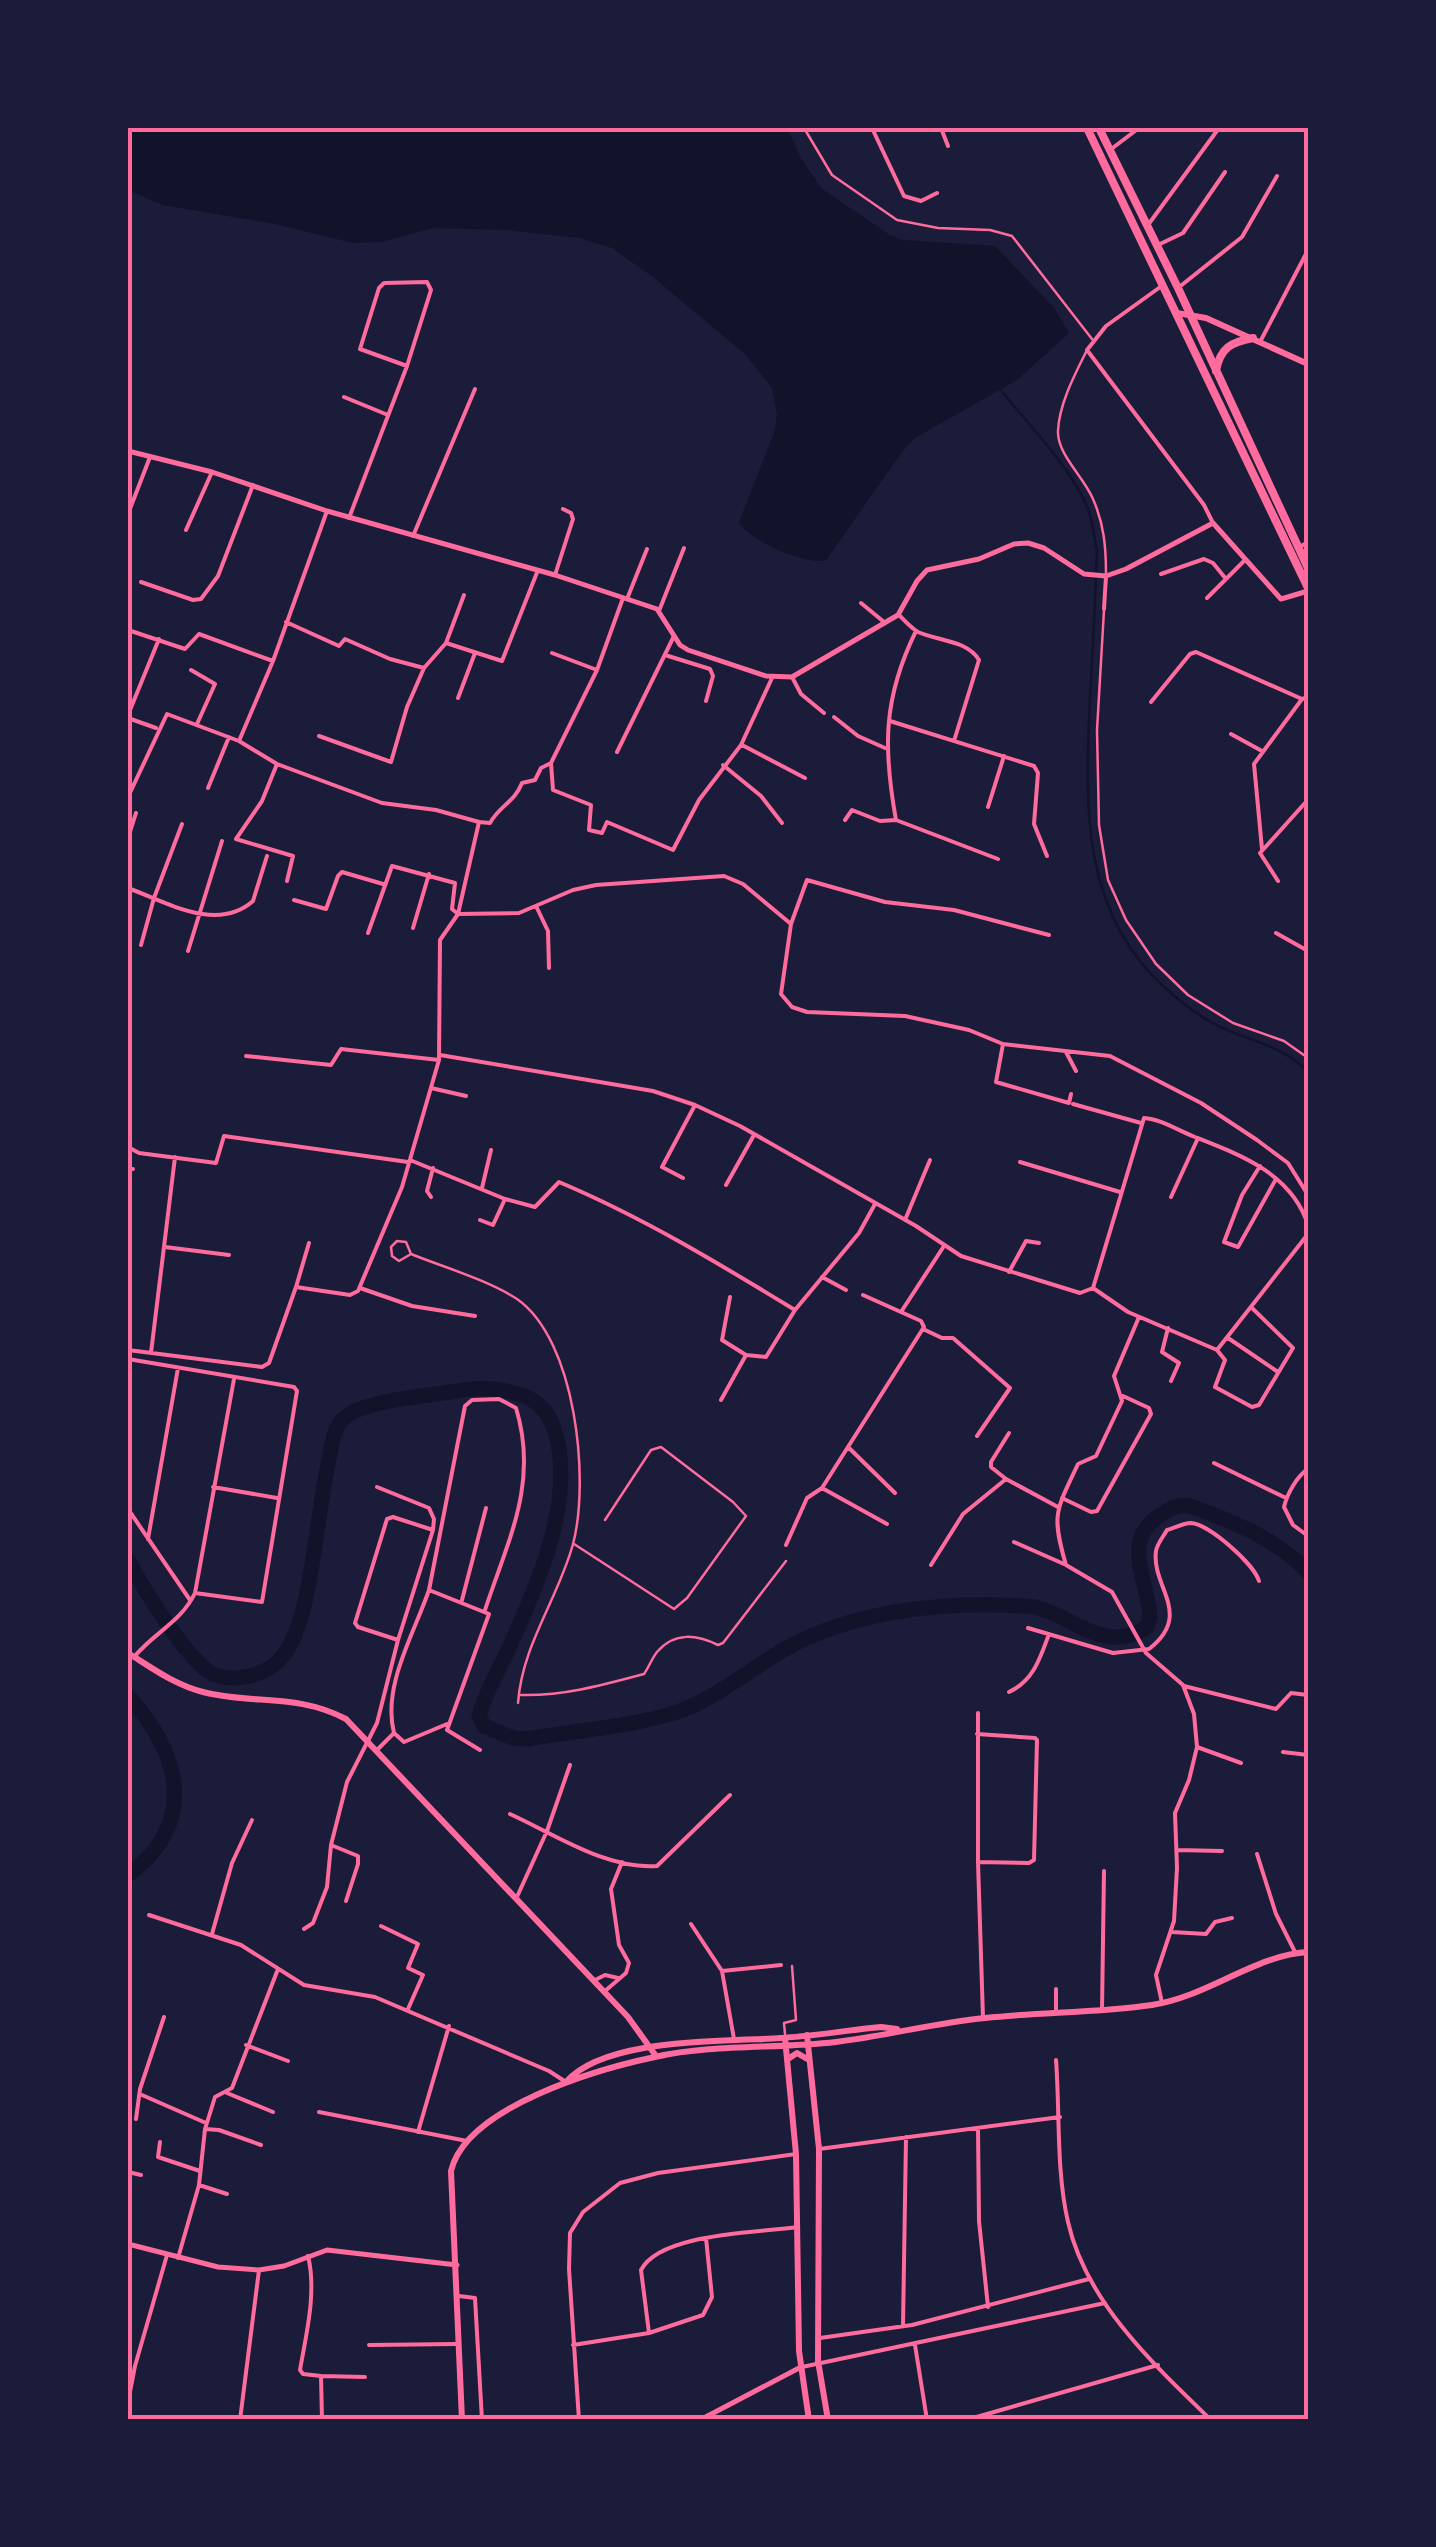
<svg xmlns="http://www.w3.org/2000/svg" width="1436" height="2547" font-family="Poppins,sans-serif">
<rect width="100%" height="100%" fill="#1b1b3a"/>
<path fill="#12122b" d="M 128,128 L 787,128 L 802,160 L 822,189 L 890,235 L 903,240 L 995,246 L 1054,308 L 1069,333 L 1017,380 L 915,438 L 902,452 L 826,560 C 808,566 747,540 739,522 L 774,433 L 777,415 L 772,388 L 745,354 L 653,277 L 612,248 L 579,238 L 505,230 L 433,228 L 381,242 L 353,243 L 275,224 L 163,205 L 128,190 Z"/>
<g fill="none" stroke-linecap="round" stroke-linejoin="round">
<path stroke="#12122b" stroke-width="2.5" d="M 1000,389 C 1028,424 1063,459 1083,498 C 1092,515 1094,534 1097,553 C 1095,601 1093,649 1090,698 C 1085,806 1080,917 1171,993 C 1184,1004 1199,1016 1214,1024 C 1247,1041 1282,1044 1308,1072"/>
<path stroke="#12122b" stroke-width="15" d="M 128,1560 C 143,1588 183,1653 208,1671 C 218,1678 231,1679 244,1677 C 265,1674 282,1662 291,1643 C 312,1603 317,1513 328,1465 C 331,1451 332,1433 341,1421 C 358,1400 429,1396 457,1391 C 475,1387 491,1388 510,1392 C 542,1398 554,1417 559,1449 C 569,1514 536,1588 510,1646 C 499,1669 486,1691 479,1716 L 484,1726 L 513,1738 L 527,1739 C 571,1731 637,1726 677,1712 C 722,1696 754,1665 796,1643 C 867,1608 958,1600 1036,1607 C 1075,1618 1107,1655 1147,1627 L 1150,1618 C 1149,1581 1120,1542 1159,1516 C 1169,1509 1176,1505 1188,1505 C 1231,1521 1276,1538 1308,1572
M 128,1696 C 180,1753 199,1823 128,1875"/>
<path stroke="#ff6b9d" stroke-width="2.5" d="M 804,128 L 832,175 L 897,220 L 938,228 L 990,230 L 1012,236 L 1092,339
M 1087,350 C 1075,374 1059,404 1058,431 C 1057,454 1084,477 1093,499 C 1104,524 1106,547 1106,574
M 1104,610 L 1097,730 L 1099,825 L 1108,880 L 1126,920 L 1156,964 L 1188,995 L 1233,1023 L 1284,1041 L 1308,1058
M 411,1254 L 399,1261 L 392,1256 L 391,1247 L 397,1241 L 406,1242 L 411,1254 C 443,1267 488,1280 517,1299 C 576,1340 590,1480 573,1544 C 558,1599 522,1645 518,1703
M 574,1544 L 674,1609 L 687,1598 L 746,1516 L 733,1502 L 661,1447 L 651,1450 L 605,1520
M 521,1695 C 564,1696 603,1685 644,1674 C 649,1667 652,1658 657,1652 C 675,1631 697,1635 718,1645 L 723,1643 L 786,1561
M 785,2034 L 784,2023 L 796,2020 L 792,1966"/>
<path stroke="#ff6b9d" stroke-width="4" d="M 872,128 L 904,196 L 921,201 L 937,193
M 941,128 L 948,146
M 1110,150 L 1139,128
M 1148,225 L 1219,128
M 1160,244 L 1183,233 L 1225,172
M 1163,285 L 1106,326 L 1087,350 L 1204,505 L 1213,523
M 1178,288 L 1242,237 L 1277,176
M 1260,342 L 1308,250
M 344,397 L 388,415
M 128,514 L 150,457
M 349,518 L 407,366 L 431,290 L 427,282 L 384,283 L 379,288 L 360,349 L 407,366
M 186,530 L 212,472
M 413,536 L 475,389
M 1298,548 L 1308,542
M 1161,574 L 1204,559 L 1213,563 L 1226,579
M 555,575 L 573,519 L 571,513 L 563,509
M 141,582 L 193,600 L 201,599 L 218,576 L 253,485
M 1207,598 L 1245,560
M 627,599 L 647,549
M 861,603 L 884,622
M 1104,609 L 1106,576
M 659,611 L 684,548
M 899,615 C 905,621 911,628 918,632 C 938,641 967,640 979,660 L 954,741
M 286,622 L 339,646 L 345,639 L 390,659 L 424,668 L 446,643 L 502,661 L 538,570
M 128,630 L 185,649 L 199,634 L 273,661
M 916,631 C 883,698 883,748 896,820 L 998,859
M 446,643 L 464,595
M 552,653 L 597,670
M 665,655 L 710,669 L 713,676 L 706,701
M 191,670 L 215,684 L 197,724
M 792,677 L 801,694 L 824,713
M 458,698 L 475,653
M 1151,702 L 1190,654 L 1196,652 L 1302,699 L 1308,697
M 128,715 L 159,639
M 834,717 L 858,736 L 885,748
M 128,718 L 156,728
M 890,721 L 1034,766 L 1038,773 L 1034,824 L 1047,856
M 1231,734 L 1262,751
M 319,736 L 391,762 L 407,707 L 424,668
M 742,745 L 805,778
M 617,752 L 674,636
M 551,763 L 553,790 L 591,805 L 589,830 L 602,833 L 607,822 L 673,850 L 699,800 L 741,745 L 772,678
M 277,764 L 262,801 L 236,839 L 293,856 L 287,881
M 723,765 L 761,796 L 782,823
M 208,788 L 229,737
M 128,797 L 167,714 L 239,741 L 273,661 L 327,511
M 988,807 L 1004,756
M 845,820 L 852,810 L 880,821 L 896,820
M 479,822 L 490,823 C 500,805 514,803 522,783 L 535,780 L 541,768 L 551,763 L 597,670 L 623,598
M 128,838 L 136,813
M 1262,849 L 1254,764 L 1302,699
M 1278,881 L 1260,853 L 1305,803
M 128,888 C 166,902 217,933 253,901 L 267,856
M 294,900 L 326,909 L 338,876 L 342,872 L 383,884
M 536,906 L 548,931 L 549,968
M 458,914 L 519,913 L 573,890 L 596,885 L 724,876 L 743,884 L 791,924
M 413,928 L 429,874
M 368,933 L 392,866 L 455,883 L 452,909 L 458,914
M 1276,933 L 1308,951
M 1049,935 L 954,910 L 885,902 L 807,880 L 791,924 L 781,994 L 792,1007 L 807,1012 L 905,1016 L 969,1030 L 1003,1044 L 1110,1056 L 1201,1103 L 1257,1140 L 1288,1163 L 1308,1195
M 141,945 L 154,898 L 182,824
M 188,951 L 222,841
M 1003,1044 L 996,1082 L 1069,1103 L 1071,1094
M 1066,1052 L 1076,1071
M 440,1055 L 653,1091 L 695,1105 L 740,1126 L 916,1226 L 961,1256 L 1080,1293 L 1093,1288
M 246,1056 L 331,1065 L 341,1049 L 439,1060
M 431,1088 L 466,1096
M 1073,1104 L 1141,1123
M 128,1147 L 139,1153 L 216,1163 L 224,1136 L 408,1162
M 410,1160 L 505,1199 L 535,1207 L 559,1182 C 642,1217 718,1263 795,1310
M 1020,1162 L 1120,1192
M 1260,1166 L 1242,1195 L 1224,1242 L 1238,1247 L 1276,1179
M 128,1169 L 133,1169
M 683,1178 L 662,1167 L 695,1105
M 726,1185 L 754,1135
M 482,1188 L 491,1150
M 431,1197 L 427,1191 L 433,1168
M 1171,1197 L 1198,1138
M 480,1220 L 493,1225 L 505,1199
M 905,1220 L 930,1160
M 165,1247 L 229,1255
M 1009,1272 L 1026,1241 L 1039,1243
M 822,1277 L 846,1290
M 296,1287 L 309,1243
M 360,1288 L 412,1306 L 475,1316
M 1093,1288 L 1144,1118 C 1161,1119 1179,1131 1195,1137 C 1241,1155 1292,1174 1308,1225
M 1093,1288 L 1128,1312 L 1217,1350 L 1308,1234
M 730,1297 L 722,1340 L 746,1355
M 901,1312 L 944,1246
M 1139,1317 L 1114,1376 L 1122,1401 L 1096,1456 L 1078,1464 C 1056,1511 1051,1514 1066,1565 L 1112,1592 L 1146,1653 L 1183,1685 L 1194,1714 L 1197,1747 L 1189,1780 L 1175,1813 L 1177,1868 L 1174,1921 L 1156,1975 L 1162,2003
M 1168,1328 L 1162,1352 L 1179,1363 L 1171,1381
M 923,1329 L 942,1338 L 953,1338 L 1010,1388 L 977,1436
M 1228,1338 L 1278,1372
M 128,1350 L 262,1367 L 269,1363 L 296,1287 L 350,1295 L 358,1291 L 402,1187 L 439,1060 L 440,940 L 458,914 L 479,822 L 436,810 L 382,803 L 277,764 L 239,741
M 1217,1350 L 1225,1360 L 1215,1387 L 1252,1407 L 1259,1405 L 1293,1348 L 1251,1307
M 151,1353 L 175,1157
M 128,1359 L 294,1387 L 297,1391 L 262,1602 L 195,1593
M 721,1400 L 746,1355 L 766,1357 L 795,1310 L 859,1233 L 875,1204
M 1009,1433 L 991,1462 L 991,1467 L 1006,1479 L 1058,1507
M 848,1447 L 895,1493
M 1214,1463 L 1286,1498
M 1308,1469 C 1297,1476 1287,1494 1284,1507 L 1293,1525 L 1308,1536
M 213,1487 L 277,1498
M 822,1488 L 887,1524
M 1062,1498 L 1091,1512 L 1097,1511 L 1151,1414 L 1149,1408 L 1123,1396
M 128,1509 L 190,1600
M 148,1539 L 178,1368
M 1014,1542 L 1064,1564
M 786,1545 L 807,1498 L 822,1488 L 924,1327 L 921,1321 L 863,1295
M 931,1565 L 963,1514 L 1006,1479
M 429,1590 L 465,1406 L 472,1400 L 499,1399 L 516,1408 C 539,1483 508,1540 485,1610
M 462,1600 L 486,1508
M 1028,1628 L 1113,1653 L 1149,1649 C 1194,1614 1151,1587 1156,1551 C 1157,1544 1163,1537 1167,1530 C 1174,1528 1184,1523 1191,1523 C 1209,1524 1254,1564 1259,1581
M 398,1640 L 358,1627 L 355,1623 L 387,1519 L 393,1517 L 433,1530
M 134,1657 C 155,1632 181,1622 195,1593 L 234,1379
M 1184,1686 L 1276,1709 L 1291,1693 L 1308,1695
M 1009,1692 C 1033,1681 1040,1659 1049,1634
M 978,1713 L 978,1862 L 983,2018
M 394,1733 L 404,1742 L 447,1724
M 977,1734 L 1035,1738 L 1037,1740 L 1034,1860 L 1029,1863 L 978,1862
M 1197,1747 L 1241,1763
M 378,1749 L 394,1733 C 382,1686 414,1634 429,1590 L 489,1614 L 447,1730 L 480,1750
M 1283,1752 L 1308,1755
M 510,1814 C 554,1834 607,1870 657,1866 L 730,1795
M 331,1845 L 358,1856 L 358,1864 L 346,1901
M 1177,1850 L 1222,1851
M 1257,1854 L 1276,1914 L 1295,1952
M 516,1899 L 547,1831 L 570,1765
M 149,1915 L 241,1945 L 304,1985 L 375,1997 L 549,2071 L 566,2082
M 691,1924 L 722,1971 L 734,2039
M 381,1926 L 418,1944 L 408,1968 L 423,1975 L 408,2009
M 304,1929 L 313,1923 L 327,1887 L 331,1845 L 347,1782 L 377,1723 L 398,1640 L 433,1530 L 434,1519 L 429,1508 L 377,1487
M 1172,1932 L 1206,1934 L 1215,1922 L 1232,1918
M 212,1934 L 232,1863 L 252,1820
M 722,1971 L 781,1965
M 595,1980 L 605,1975 L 618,1978
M 605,1991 L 626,1973 L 629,1963 L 619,1945 L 611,1889 L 622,1862
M 1102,2010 L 1104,1871
M 1056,2013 L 1056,1989
M 246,2045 L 288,2061
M 1056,2060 C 1060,2112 1056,2170 1068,2222 C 1086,2302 1154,2365 1211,2420
M 227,2093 L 273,2112
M 142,2095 L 206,2123
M 319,2112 L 467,2141
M 136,2119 L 140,2089 L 164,2017
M 978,2128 L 979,2221 L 988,2307
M 205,2129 L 219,2130 L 261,2145
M 418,2132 L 449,2026
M 160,2142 L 158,2157 L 200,2171
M 819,2149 L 1060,2117
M 128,2172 L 141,2175
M 199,2185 L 227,2194
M 308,2256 C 317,2292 306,2335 300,2370 L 303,2374 L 321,2376 L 322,2420
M 178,2258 L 199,2185 L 205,2129 L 215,2097 L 232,2088 L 278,1969
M 459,2296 L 475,2298 L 482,2420
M 903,2326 L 906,2137
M 649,2333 L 641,2270 C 660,2233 758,2233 797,2227
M 820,2338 L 912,2325 L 1089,2279
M 369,2345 L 456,2344
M 573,2345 L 649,2333 L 703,2315 L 712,2297 L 706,2238
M 915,2345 L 927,2420
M 802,2367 L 1105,2303
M 321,2376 L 365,2377
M 128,2402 L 135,2366 L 167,2255
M 240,2420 L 259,2270
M 579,2420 L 569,2269 L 570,2233 L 583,2212 L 620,2183 L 658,2173 L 796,2154
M 966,2420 L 1158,2365"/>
<path stroke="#ff6b9d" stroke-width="5" d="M 128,451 L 212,472 L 327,511 L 555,575 L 657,609 L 680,645 L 688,650 L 766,676 L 792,677 L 898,615 L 917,581 L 927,570 L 979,559 L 1014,544 L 1028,543 L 1044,548 L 1084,574 L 1106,576 L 1126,569 L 1213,523 L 1281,599 L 1308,591
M 128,2244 L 218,2267 L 259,2270 L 284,2266 L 327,2250 L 457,2265
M 700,2420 L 801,2367"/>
<path stroke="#ff6b9d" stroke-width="6" d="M 1177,313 L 1206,318 L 1308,364
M 128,1653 C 152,1668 175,1685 203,1692 C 254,1705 297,1693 346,1719 L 628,2017 L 656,2056
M 807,2035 L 819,2149 L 818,2361 L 828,2420
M 785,2038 L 796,2154 L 799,2351 L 809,2420
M 788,2059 L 797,2053 L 809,2060
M 566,2082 C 605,2037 725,2042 781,2038 C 815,2036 848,2030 881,2027 L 897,2029
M 462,2420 L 451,2171 C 466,2107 598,2069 655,2057 C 713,2044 777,2049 836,2042 C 886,2036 934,2023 985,2018 C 1041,2012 1097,2013 1152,2005 C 1207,1997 1255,1955 1308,1952"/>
<path stroke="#ff6b9d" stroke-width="8" d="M 1087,128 C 1161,281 1233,435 1308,588
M 1099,128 L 1178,288 L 1308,568
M 1216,371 C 1220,348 1231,342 1253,338"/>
</g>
<rect width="1436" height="2547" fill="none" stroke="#1b1b3a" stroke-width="260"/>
<rect x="130" y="130" width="1176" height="2287" fill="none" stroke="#ff6b9d" stroke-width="4"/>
</svg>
